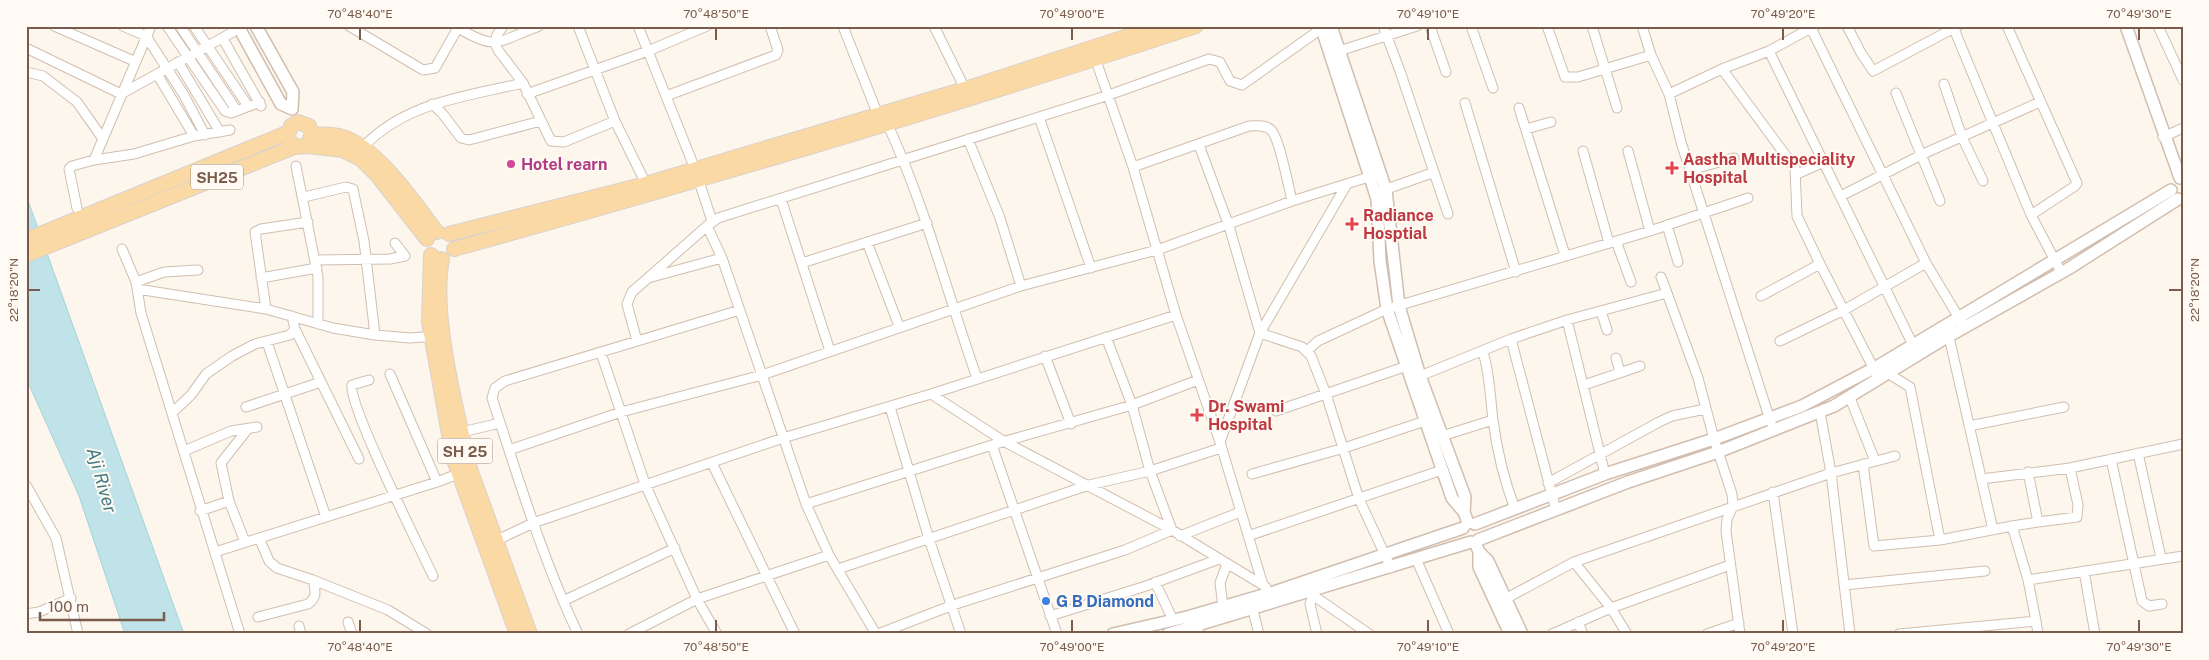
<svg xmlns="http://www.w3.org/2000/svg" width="2209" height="660" font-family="'Public Sans',sans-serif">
<rect width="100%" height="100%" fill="#fdf6ec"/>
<path fill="#bfe3e8" stroke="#a5d3da" d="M 26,195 L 184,634 L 125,634 L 79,496 L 26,378 Z"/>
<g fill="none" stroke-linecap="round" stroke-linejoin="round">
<g stroke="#d1beb0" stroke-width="11">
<path id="minor" d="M 54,26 L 134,61
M 123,26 L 146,36 L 184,95 L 205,135
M 167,26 L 225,111 L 231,113 L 260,102
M 180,26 L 237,111
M 194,26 L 248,106
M 349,26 L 423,70 L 435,68 L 459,26
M 455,26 C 497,52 496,42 539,26
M 503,26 L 497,35 L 495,43 L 498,50 L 523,83 L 551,141 L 564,142 L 615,121
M 578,26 L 615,121 L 646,184
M 638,26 L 695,169 L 712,221
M 934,26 L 967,93
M 1383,26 L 1400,71 L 1448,214
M 1430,26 L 1446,72
M 1471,26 L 1493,88
M 1547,26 L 1565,77 L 1578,77 L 1651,55
M 1592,26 L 1617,108
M 1642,26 L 1651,55 L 1669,94 L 1681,142 L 1771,423
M 1815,26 L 1811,28 L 1926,263 L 1962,323
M 1847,26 L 1861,53 L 1873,71 L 1958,26
M 2007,26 L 2077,183 L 2075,186 L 2031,215
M 2158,26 L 2183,80
M 1811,28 L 1769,51 L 1913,345
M 844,29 L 878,115
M 1954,29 L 2031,215 L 2061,272
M 223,39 L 261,106
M 26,48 L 121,94 L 233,32
M 1339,51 L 1417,26
M 1094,55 L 1133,167 L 1176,315 L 1220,442 L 1263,585
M 178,62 L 220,132
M 1722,69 L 1795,168 L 1797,216 L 1820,264 L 1876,373
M 26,72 L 43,76 L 77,102 L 103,139
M 157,74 L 194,136
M 1944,84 L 1962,137 L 1983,181
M 1896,93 L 1940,201
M 527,94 L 648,51 L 707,26
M 1669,94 L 1722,69 L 1769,51
M 666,96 L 776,55 L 778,50 L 770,26
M 1465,103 L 1516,272
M 432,104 L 442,113 L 461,138 L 469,140 L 541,121
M 1519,108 L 1565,255
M 1039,117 L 1091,268
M 887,123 C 925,205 947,293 977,378
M 1526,129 L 1551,122
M 2163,137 L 2183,128
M 968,139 L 1000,218 L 1021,286
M 1199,145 L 1229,226 L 1260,333 L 1302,347 L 1311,356 L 1326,394 L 1359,499 L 1391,568
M 362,148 C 406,102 464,97 523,83
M 1583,151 L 1609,243
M 1628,151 L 1650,231
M 94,160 L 134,154 L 194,136 L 230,130
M 296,166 L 318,277 L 318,324
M 1133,167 L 1249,126 C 1256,126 1265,124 1271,130 C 1279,137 1289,188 1292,201
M 1690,170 L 1734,158
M 1797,174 L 1824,162
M 1381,191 L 1432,173
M 1841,196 L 1923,154 L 2040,102
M 304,197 L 346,187 L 353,189 L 364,241 L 375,335
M 781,199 L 830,351
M 77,208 L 69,169 L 72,166 L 94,160 L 151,26
M 1667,225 L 1678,262
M 707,226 L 722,258 L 806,504 L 829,555 L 876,634
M 1616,241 L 1631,282
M 867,242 L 899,326
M 122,249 L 136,282 L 141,313 L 240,634
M 315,260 L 390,259 L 405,256 L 395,243
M 802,263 L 927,223
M 1661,277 L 1667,293
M 261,278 L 317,268
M 648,278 L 722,258
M 136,282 L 164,272 L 198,270
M 137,289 L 266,309 L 333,328 L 375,335 L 410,338 L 437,336
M 1761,296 L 1820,264
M 266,309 L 255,232 L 261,229 L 308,222
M 1601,311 L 1607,330
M 1567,320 L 1605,474
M 295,329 L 359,459
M 1106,337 L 1132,405 L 1150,471 L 1221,448
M 1949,337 L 1993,530
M 1511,339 L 1556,510
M 637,341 L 627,304 L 632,292 L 707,226 L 718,218 L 1109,95 L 1209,59 L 1220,62 L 1230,81 L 1242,85 L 1325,26
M 1780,341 L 1844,310 L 1926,263
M 267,342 L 326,517
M 1308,350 L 1318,341 L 1387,309 L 1650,231 L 1748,198
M 1483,352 C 1490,375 1490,396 1493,420 C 1497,451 1504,480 1515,509
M 601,353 L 645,484 L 697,599 L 717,634
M 1045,356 L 1071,424
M 1616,358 L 1620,372
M 390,374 L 437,482
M 1889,374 L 1910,387 L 1940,540
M 1420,376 L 1511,339 L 1567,320 L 1667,293 L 1698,378 L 1714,439 L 1732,494 L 1733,506 L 1727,519 L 1726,531 L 1740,634
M 369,380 L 352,385 C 348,405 420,548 433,576
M 1584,385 L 1640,366
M 931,394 L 1005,442 L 1172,530 L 1266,587
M 1850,398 L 1875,461
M 246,407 L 321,382
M 890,407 L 929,539 L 961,634
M 1276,411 L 1407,366
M 173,412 L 191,395 L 206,374 L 232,356 L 255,344 L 290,335 L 295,329 L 292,316
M 1820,412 L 1831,473 L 1850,634
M 1969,426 L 2064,407
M 462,432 L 500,423
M 1442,436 L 1493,420
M 1220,442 L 1260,333 L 1347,184
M 992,445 L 1057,634
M 509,450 L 621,412 L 762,375 L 1021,286 L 1157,250 L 1292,201 L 1375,175
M 184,451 L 231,431 L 257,427
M 2138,453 L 2161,558
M 2111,459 L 2142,601 L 2149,606 L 2162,604
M 712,463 L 795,634
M 1863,464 L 1874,546 L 1940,540 L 2012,526 L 2028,580 L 2036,621 L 1899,634
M 1252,474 L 1344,448 L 1425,421
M 1981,479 L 2070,468 L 2183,444
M 1548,483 L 1659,422 L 1672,416 L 1705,409
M 26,485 L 56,538 L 78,634
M 1773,492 L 1793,634
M 806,504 L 992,445 L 1132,405 L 1198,380
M 200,511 L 229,501
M 2038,522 L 2077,517 L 2078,505 L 2070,468
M 2012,526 L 2038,522 L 2028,472
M 1180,536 L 1240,512
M 1248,536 L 1442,470
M 259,538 L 269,561 L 277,568 L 313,580 L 388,610 L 427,634
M 245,542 L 229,501 L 221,463 L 247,430
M 493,542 L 533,523 L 783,438 L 931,394 L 1176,315
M 215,552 L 437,482 L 463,472
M 1417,561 L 1449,634
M 1574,562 L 1611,608 L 1627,634
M 838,569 L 1089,485 L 1150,471 L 1172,530 L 1125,550 L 953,605 L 878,634
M 2084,571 L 2095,634
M 2028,580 L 2183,556
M 1155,582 L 1173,620
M 1844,585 L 1985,571
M 1314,592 L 1310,604 L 1317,634
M 1314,596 L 1369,634
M 1505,599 L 1574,562 L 1831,473 L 1895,456
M 563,601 L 675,548
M 1251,603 L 1259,634
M 1223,606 L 1220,583 L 1227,564
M 26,614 L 39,612 L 71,598
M 1050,616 L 1146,586 L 1219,559
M 258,617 L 308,604 C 318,597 315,590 313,580
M 2036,621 L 2038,634
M 348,622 L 352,634
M 1578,622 L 1583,634
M 299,626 L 301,634
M 1197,626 L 1199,634
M 578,634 C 542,558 518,477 492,398 L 495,388 L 505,381 L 740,310
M 629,634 L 697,599 L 829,555
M 1552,634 L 1611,608 L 1730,565
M 1707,634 L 1739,623"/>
</g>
<g stroke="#d1beb0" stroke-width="14">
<path id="tertiary" d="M 238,26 L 281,104 L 292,109 L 293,92 L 256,26
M 1321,26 L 1377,199 L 1380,261 L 1387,309 L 1452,498 L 1464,512 L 1468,523
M 1331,26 L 1386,190 L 1399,306 L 1420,376 L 1465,497 L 1464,512
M 2126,26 L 2180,178
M 1475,524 L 1605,474 L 1714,439 L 1802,406 L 1878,366 L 2171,190
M 1478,540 L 1628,482 L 1718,452 L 1834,406 L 1942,340 L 2068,269 L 2178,199
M 1475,542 L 1479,552 L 1479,567 L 1510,634
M 1479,552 L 1488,561 L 1522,634
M 1113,634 L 1187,617 L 1274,592 L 1463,528
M 1168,634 L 1471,542"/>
</g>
<g stroke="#dad1cd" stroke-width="16">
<path id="primary" d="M 312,134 C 322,135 334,134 343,137 C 378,148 415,204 437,232
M 307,146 L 312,134 L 309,126 L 298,122 L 291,126 L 287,137 L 294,147 L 307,146 L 343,150 L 361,159 L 377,175 L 427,239
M 449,234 L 646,184 L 965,89 L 1159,26
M 26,240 L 287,133
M 454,249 C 703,180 951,107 1196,26
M 26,255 L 294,147
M 431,255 L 429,322 L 453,457 L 517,634
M 442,259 C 431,316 457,412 470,469 L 530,634"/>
</g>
<use href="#minor" stroke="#fff" stroke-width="9"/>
<use href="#tertiary" stroke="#fff" stroke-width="11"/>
<use href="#primary" stroke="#fbd9a5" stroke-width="14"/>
</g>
<path fill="none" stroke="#7a5c4d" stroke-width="2" d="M 360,28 L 360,40M 716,28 L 716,40M 1072,28 L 1072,40M 1428,28 L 1428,40M 1783,28 L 1783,40M 2139,28 L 2139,40M 28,290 L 40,290M 2169,290 L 2182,290M 360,620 L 360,632M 716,620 L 716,632M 1072,620 L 1072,632M 1428,620 L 1428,632M 1783,620 L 1783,632M 2139,620 L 2139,632"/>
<circle fill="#d1479c" stroke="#fffaf3" stroke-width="2" cx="511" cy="164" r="5"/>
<g fill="#e0444e" stroke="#fffaf3" stroke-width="2">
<path d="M1669.5 160.5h5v5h5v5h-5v5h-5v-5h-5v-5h5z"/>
<path d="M1349.5 216.5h5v5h5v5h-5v5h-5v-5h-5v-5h5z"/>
<path d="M1194.5 407.5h5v5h5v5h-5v5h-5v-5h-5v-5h5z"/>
</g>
<circle fill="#3f7fe0" stroke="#fffaf3" stroke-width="2" cx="1046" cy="601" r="5"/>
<g text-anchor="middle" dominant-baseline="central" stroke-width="4" stroke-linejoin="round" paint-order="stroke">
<g fill="#fffaf3" stroke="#a28b7f" stroke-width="1">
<rect x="191" y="164.5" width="52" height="25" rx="4"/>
<rect x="437.5" y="438.5" width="55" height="25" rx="4"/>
</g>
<g font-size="15" font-weight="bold" fill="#7a5c4d">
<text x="217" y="177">SH25</text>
<text x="465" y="451">SH 25</text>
</g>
<g font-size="16" font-weight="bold" fill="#be3a42" stroke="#fffaf3" text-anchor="start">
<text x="1683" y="159">Aastha Multispeciality<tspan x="1683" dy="18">Hospital</tspan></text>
<text x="1363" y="215">Radiance<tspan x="1363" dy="18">Hosptial</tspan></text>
<text x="1208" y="406">Dr. Swami<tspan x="1208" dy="18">Hospital</tspan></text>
</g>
<g font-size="16" font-weight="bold" fill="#b23c85" stroke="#fffaf3" text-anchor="start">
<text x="521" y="164">Hotel rearn</text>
</g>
<g font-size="16" font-weight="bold" fill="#366cbe" stroke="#fffaf3" text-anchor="start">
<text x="1056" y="601">G B Diamond</text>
</g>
<g font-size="18" font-style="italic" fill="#437c86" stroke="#fffaf3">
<text transform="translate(102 480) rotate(74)">Aji River</text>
</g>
</g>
<rect width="2209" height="660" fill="none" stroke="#fffaf3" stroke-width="55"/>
<path d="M40 612v8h124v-8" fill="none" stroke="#7a5c4d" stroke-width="2.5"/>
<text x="48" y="612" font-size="15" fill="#7a5c4d" stroke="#fffaf3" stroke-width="4" paint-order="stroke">100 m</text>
<rect x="28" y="28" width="2154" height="604" fill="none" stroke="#7a5c4d" stroke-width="2"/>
<g font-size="12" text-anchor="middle" fill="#7a5c4d">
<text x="360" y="18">70°48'40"E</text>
<text x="716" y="18">70°48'50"E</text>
<text x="1072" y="18">70°49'00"E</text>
<text x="1428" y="18">70°49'10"E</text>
<text x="1783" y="18">70°49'20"E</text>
<text x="2139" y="18">70°49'30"E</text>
<text transform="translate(14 290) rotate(-90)" y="4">22°18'20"N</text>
<text transform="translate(2195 290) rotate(-90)" y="4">22°18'20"N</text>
<text x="360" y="651">70°48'40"E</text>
<text x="716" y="651">70°48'50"E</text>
<text x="1072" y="651">70°49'00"E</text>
<text x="1428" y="651">70°49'10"E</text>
<text x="1783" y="651">70°49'20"E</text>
<text x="2139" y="651">70°49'30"E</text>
</g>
</svg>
